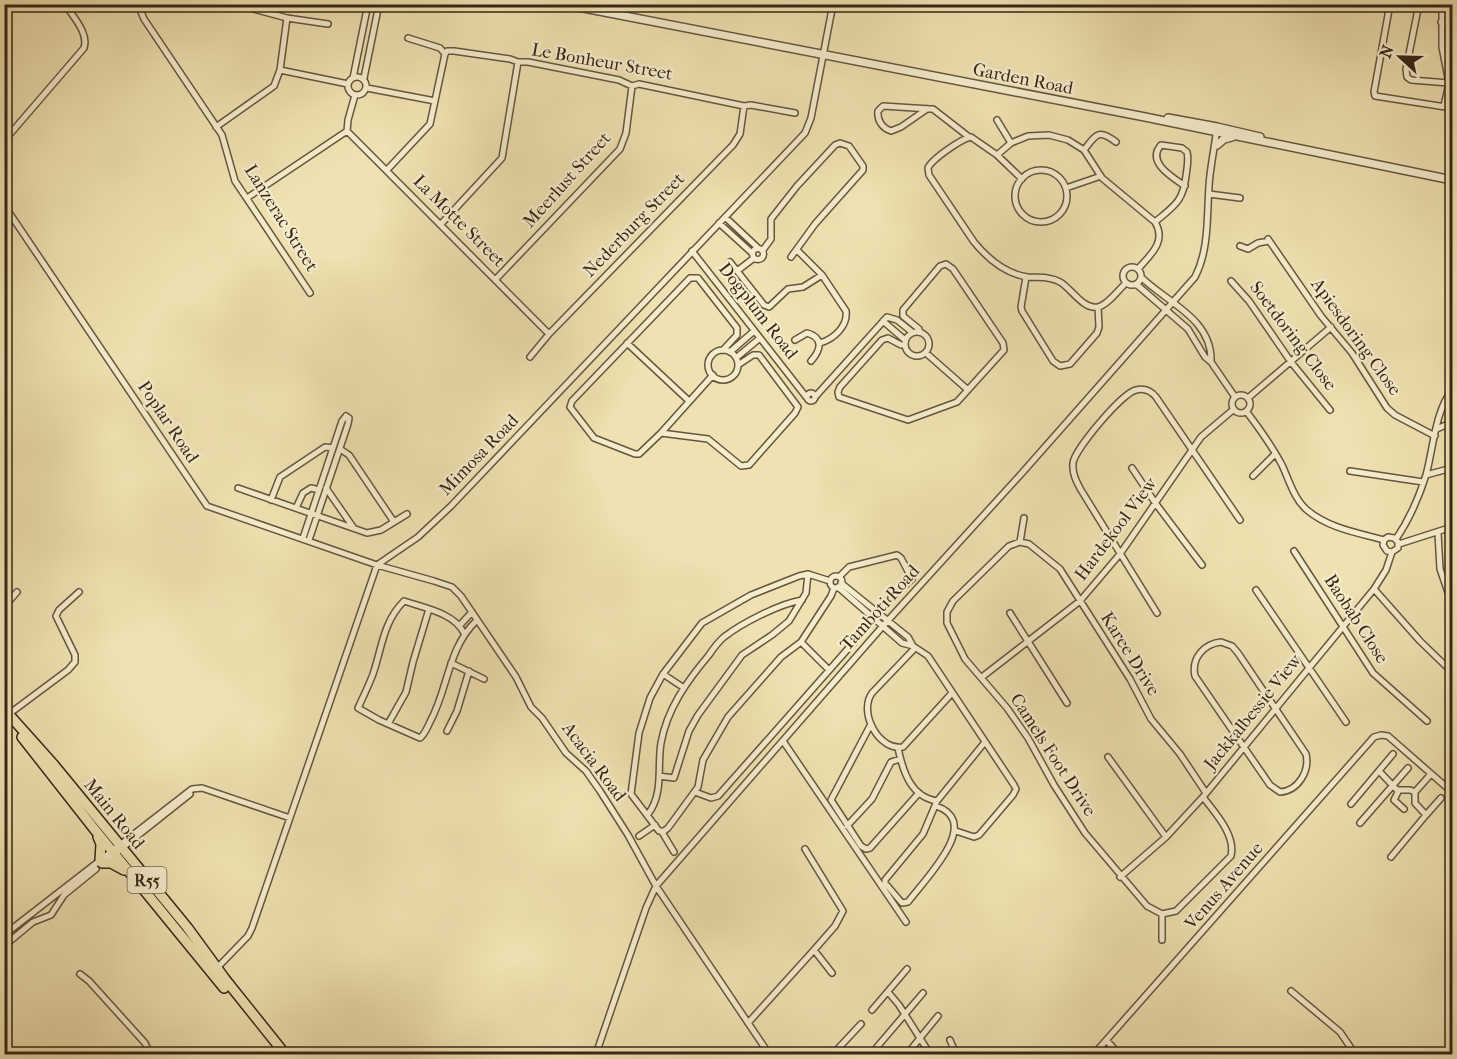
<svg xmlns="http://www.w3.org/2000/svg" width="1457" height="1059" font-family="'IM FELL French Canon',serif">
<rect width="100%" height="100%" fill="#efe1b1"/>
<filter id="stains"><feTurbulence type="fractalNoise" baseFrequency=".00333" numOctaves="4"/><feColorMatrix values="0 0 0 0 .2 0 0 0 0 .09 0 0 0 0 .02 0 0 0 .5 -.17"/></filter>
<radialGradient id="worn" r=".72"><stop offset=".6" stop-color="#630" stop-opacity="0"/><stop offset="1" stop-color="#630" stop-opacity=".3"/></radialGradient>
<g fill="none" stroke-linecap="round" stroke-linejoin="round">
<g stroke="#64563e" stroke-width="8">
<path id="minor" d="M 142,4 L 141,12 L 144,19 L 222,135 L 235,181 L 310,293
M 235,4 L 287,18 L 328,24
M 874,4 L 874,5
M 1390,4 L 1374,92 L 1375,96 L 1452,108
M 1419,4 L 1406,69 L 1407,77 L 1411,80 L 1449,83
M 1432,4 L 1442,6
M 1442,4 L 1442,47 L 1449,83 L 1444,106
M 1441,22 L 1452,26
M 408,38 L 440,48 L 445,54
M 445,54 L 447,51 L 454,51 L 510,59 L 518,62 L 528,62 L 619,80 L 632,86 L 639,84 L 744,106 L 751,105 L 795,113
M 280,70 L 348,84
M348 86a9 9 0 1 1 18 0a9 9 0 1 1-18 0Z
M 353,78 L 368,4
M 364,78 L 379,4
M 367,88 L 435,101
M 927,109 L 901,127 L 891,131 C 882,128 877,120 878,111 L 883,106 L 930,109 L 933,109 L 969,137
M 997,120 L 1011,143
M 216,127 L 274,86 L 280,70 L 287,18
M 347,131 L 549,334
M 347,131 L 348,120 L 355,95
M 4,141 L 84,48 C 89,33 73,17 65,4
M 1084,150 C 1096,135 1098,128 1116,142
M 997,155 L 1011,143 L 1028,136 L 1049,135 L 1068,140 L 1084,150 L 1102,178 L 1155,222 C 1167,242 1150,255 1138,269
M 387,170 L 430,124 L 445,54
M1015 196a26 26 0 1 1 52 0a26 26 0 1 1-52 0Z
M 1022,179 L 997,155 L 971,137 C 961,139 932,159 928,168 L 929,175 L 974,242 C 988,259 1005,274 1028,277 C 1038,278 1050,276 1060,282 C 1071,288 1083,310 1098,307 C 1108,305 1119,289 1126,283
M 1066,188 L 1101,176
M 1209,194 L 1240,198
M 247,198 L 347,131
M 4,205 L 207,506 L 377,565 L 434,581 L 452,587 L 461,596 L 516,677 L 531,707 L 542,718 L 566,753 L 586,771 L 600,791 L 628,835 L 656,886 L 769,1054
M 725,217 L 758,248
M 1155,222 C 1174,206 1183,202 1186,176 C 1187,168 1189,160 1187,152 L 1182,148 L 1161,145 C 1146,162 1172,177 1185,186
M 719,223 L 752,253
M 441,224 L 502,158 L 518,62
M 1268,239 L 1321,316 L 1352,353 L 1387,408 L 1395,415 L 1435,436
M 1240,246 L 1248,249 L 1258,243 L 1269,241
M752.5 254a5.5 5.5 0 1 1 11 0a5.5 5.5 0 1 1-11 0Z
M 763,250 L 771,239 L 771,219 L 797,186 L 835,145 L 840,143 L 849,146 L 863,166 L 863,170 L 815,224 L 791,257
M 797,250 L 822,275 L 846,311 C 848,326 834,339 820,343
M 692,251 L 807,398
M 730,262 L 764,305 L 769,307 L 788,289 L 803,287 L 822,275
M1123 276a9 9 0 1 1 18 0a9 9 0 1 1-18 0Z
M 737,271 L 754,258
M 1026,277 L 1021,307 L 1022,311 L 1053,361 L 1060,366 L 1070,364 L 1097,333 L 1099,327 L 1098,307
M 1141,277 C 1166,302 1213,319 1211,362
M 496,279 L 620,149 L 626,133 L 632,86
M 1231,281 L 1249,301 L 1291,362 L 1330,410
M 1136,284 L 1188,329 L 1205,357 L 1211,362 L 1235,397
M 883,321 L 905,340
M905 344a12 12 0 1 1 24 0a12 12 0 1 1-24 0Z
M 795,340 L 807,333 C 824,338 821,350 811,361
M 627,343 L 689,401
M 905,345 L 901,345 L 888,338 L 882,340 L 840,387 L 838,392 L 839,397 L 908,420 L 957,402 L 1004,350 L 1003,343 L 953,269 L 946,264 L 940,266 L 903,310 L 903,316 L 919,329 L 920,332
M708 365a15 15 0 1 1 30 0a15 15 0 1 1-30 0Z
M 730,352 L 754,331
M 926,353 L 968,390
M 530,357 L 549,334 L 733,145 L 740,134 L 744,106
M 736,358 L 760,338
M 713,375 L 661,433 L 639,454 L 635,454 L 594,438 L 570,407 L 572,401 L 690,278 L 698,278 L 737,328 L 737,335 L 723,350
M807 397a4 4 0 1 1 8 0a4 4 0 1 1-8 0Z
M1232 404a9 9 0 1 1 18 0a9 9 0 1 1-18 0Z
M 815,397 L 887,317 L 897,320 L 912,332
M 1248,398 L 1331,327
M 1246,411 C 1259,428 1272,446 1282,465 C 1289,480 1294,499 1307,510 C 1328,528 1358,533 1384,540 L 1388,537 L 1394,538 L 1398,542 L 1398,548 L 1392,552 L 1387,551 L 1383,545 L 1384,540
M 1437,429 L 1452,422
M 661,433 L 708,439 L 741,466 L 749,465 L 795,413 L 798,407 L 759,355 L 753,355 L 738,365
M 340,449 L 349,455 L 394,522
M 1132,468 L 1156,504 L 1202,565
M 1350,471 L 1423,482
M 1426,475 L 1452,468
M 1253,476 L 1275,454
M 238,488 L 367,533 L 381,530 L 407,514
M 326,488 L 353,527
M 271,500 L 280,477 L 325,447 L 333,448
M 296,508 L 303,493 L 311,488 L 319,490
M 1438,533 L 1440,569 L 1452,604
M 303,538 L 342,421 L 346,416
M 1396,539 C 1409,520 1419,497 1426,475 C 1433,450 1435,411 1452,390
M 309,540 L 348,424 L 349,418 L 346,416
M 1020,542 L 1024,518
M 1399,544 L 1452,527
M 1294,551 L 1373,673 L 1427,721
M830 582a6 6 0 1 1 12 0a6 6 0 1 1-12 0Z
M 839,577 L 849,567 L 897,555 L 901,558 L 912,579 L 891,598
M 830,581 L 808,574 L 799,576 L 751,595 L 702,623 L 663,674 L 650,698 L 639,733 L 631,794 L 659,831 L 664,831 L 668,828 L 698,787 L 703,760 L 728,717 L 781,657 L 801,642 L 831,596 L 834,588
M 841,583 L 908,637 L 913,646
M 838,587 L 902,643 L 913,646 L 928,656 L 1014,785 L 1016,789 L 1013,795 L 979,835 L 974,837 L 956,831
M 1374,589 L 1420,641 L 1452,672
M 1256,590 L 1346,722
M 4,607 L 17,592
M 1010,613 L 1067,703
M 1157,613 L 1081,490 C 1076,481 1072,473 1073,463 C 1075,449 1122,393 1136,390 C 1144,388 1151,391 1156,397 L 1240,520
M 460,625 L 472,612
M 464,633 C 454,613 425,608 404,601 C 383,622 382,648 373,674 C 369,685 363,697 358,708 L 379,720 L 420,738 C 425,734 427,728 430,722 C 449,687 447,649 477,620
M 801,642 L 829,670
M 1221,642 L 1232,646 L 1238,653 L 1306,754 C 1310,771 1298,791 1280,792 L 1270,785 L 1195,676 C 1191,658 1204,644 1221,642 Z
M 915,648 L 872,693 C 858,713 879,751 903,747 L 952,693
M 451,663 L 484,679
M 663,674 L 684,688
M 982,677 L 1080,601 L 1120,554 L 1201,437 L 1234,409
M 9,714 L 68,670 L 75,662 L 75,655 L 56,616 L 59,610 L 79,592
M 388,724 L 406,692 L 413,662 L 429,609
M 871,724 L 831,800 L 861,846 L 866,849 L 870,848 L 918,794
M 447,731 L 457,711 L 469,671
M 783,741 L 906,922
M 898,748 C 903,772 911,797 937,801 L 985,742
M 1108,757 L 1166,837
M 1379,771 L 1397,790 L 1410,790 L 1415,792 L 1431,774
M 659,776 L 674,778 L 689,731 L 698,715 L 742,655 L 772,635 L 789,621 L 806,593 L 808,574
M 1399,790 L 1394,800 L 1404,809
M 695,792 L 711,798 L 718,796 L 854,642
M 1415,792 L 1415,803 L 1426,815 L 1441,798
M 1203,797 C 1215,813 1236,835 1231,856 L 1176,911 L 1162,914 L 1147,906 L 1085,833 L 1054,785 L 1028,738 L 1007,708 L 965,659 L 947,623 L 947,612 L 953,601 L 1009,546 L 1020,542 L 1029,544 L 1060,569 L 1130,679 L 1151,719 L 1180,754 L 1206,793
M 1351,804 L 1393,754
M 936,806 C 984,822 924,880 908,902 L 902,903 L 885,883 L 885,880 L 923,834 L 937,801
M 648,814 C 664,794 657,766 661,743 C 667,709 687,681 709,655 C 713,649 718,642 724,637 C 742,623 779,604 802,600
M 1360,823 L 1408,768
M 847,826 L 872,799 L 891,762 L 900,759
M 662,832 L 674,852
M 639,836 L 655,825
M 805,849 L 843,911 L 835,926 L 814,950
M 1391,857 L 1426,815
M 103,863 L 190,794
M 1120,877 L 1166,837 L 1203,797 L 1374,589 L 1386,570 L 1392,552
M 1162,914 L 1162,940
M 4,935 L 192,789 L 202,788 L 290,818
M 4,946 L 33,922 L 51,915 L 64,895 L 96,869
M 217,968 L 248,936 L 252,928 L 377,565 L 418,537 L 451,506 L 805,133 L 811,118 L 833,4
M 80,974 L 89,981 L 145,1043 L 150,1054
M 1291,991 L 1340,1032 L 1355,1054
M 888,992 L 899,1005 L 930,1054
M 872,1010 L 907,969
M 748,1023 L 814,950 L 832,973
M 950,1040 L 956,1054
M 1107,1041 L 1119,1054
M 4,1054 L 5,1054
M 596,1054 L 646,908 L 656,886 L 882,627 L 1022,473 L 1195,277 C 1211,246 1206,208 1210,175 C 1212,159 1215,143 1217,128
M 833,1054 L 861,1024
M 871,1054 L 923,993
M 907,1054 L 938,1016
M 1094,1054 L 1374,737 L 1381,735 L 1388,736 L 1452,792
M 1444,1054 L 1452,1044"/>
</g>
<g stroke="#64563e" stroke-width="10">
<path id="tertiary" d="M 563,4 L 1145,117 L 1452,180
M 1168,118 L 1217,127 L 1260,137
M 1217,145 L 1224,139 L 1232,137"/>
</g>
<g stroke="#362717" stroke-width="12">
<path id="primary" d="M 4,709 L 54,765 L 187,927 L 225,979 L 285,1054
M 22,737 L 95,830 L 224,988
M 98,837 L 101,844 L 100,860
M 102,863 L 111,863 L 124,870"/>
</g>
<use href="#minor" stroke="#f5eccc" stroke-width="5"/>
<use href="#tertiary" stroke="#f5eccc" stroke-width="7"/>
<use href="#primary" stroke="#efe1b1" stroke-width="9"/>
</g>
<g text-anchor="middle" dominant-baseline="central" stroke-width="4.5" stroke-linejoin="round" paint-order="stroke">
<rect fill="#f5eccc" stroke="#6f624d" stroke-width="1.5" x="127.5" y="867" width="39" height="26" rx="4.5"/>
<g font-size="16" font-weight="bold" fill="#362717">
<text x="147" y="880">R55</text>
</g>
<g font-size="18" fill="#362717" stroke="#f5eccc">
<text transform="translate(602 62) rotate(10)">Le Bonheur Street</text>
<text transform="translate(1023 79) rotate(11)">Garden Road</text>
<text transform="translate(567 180) rotate(-48)">Meerlust Street</text>
<text transform="translate(281 218) rotate(58)">Lanzerac Street</text>
<text transform="translate(459 221) rotate(45)">La Motte Street</text>
<text transform="translate(634 225) rotate(-46)">Nederburg Street</text>
<text transform="translate(758 311) rotate(52)">Dogplum Road</text>
<text transform="translate(1293 336) rotate(53)">Soetdoring Close</text>
<text transform="translate(1356 337) rotate(54)">Apiesdoring Close</text>
<text transform="translate(168 422) rotate(56)">Poplar Road</text>
<text transform="translate(479 455) rotate(-46)">Mimosa Road</text>
<text transform="translate(1116 529) rotate(-53)">Hardekool View</text>
<text transform="translate(880 608) rotate(-48)">Tamboti Road</text>
<text transform="translate(1356 619) rotate(57)">Baobab Close</text>
<text transform="translate(1130 654) rotate(58)">Karee Drive</text>
<text transform="translate(1253 712) rotate(-51)">Jackkalbessie View</text>
<text transform="translate(1053 755) rotate(57)">Camels Foot Drive</text>
<text transform="translate(594 762) rotate(53)">Acacia Road</text>
<text transform="translate(114 814) rotate(51)">Main Road</text>
<text transform="translate(1224 886) rotate(-49)">Venus Avenue</text>
</g>
</g>
<rect width="1457" height="1059" fill="none" stroke="#efe1b1" stroke-width="24"/>
<rect x="6" y="6" width="1445" height="1047" fill="none" stroke="#362717" stroke-width="3"/>
<rect x="12" y="12" width="1433" height="1035" fill="none" stroke="#362717" stroke-width="1.5"/>
<g transform="translate(1400 57) rotate(292)" stroke="#f5eccc" stroke-width="4.5" paint-order="stroke">
<path d="M0-4.5L10 22L0 15L-10 22Z" fill="#362717"/>
<text y="-9" font-size="16" font-weight="bold" text-anchor="middle" fill="#362717">N</text>
</g>
<rect width="100%" height="100%" filter="url(#stains)"/>
<rect width="100%" height="100%" fill="url(#worn)"/>
</svg>
